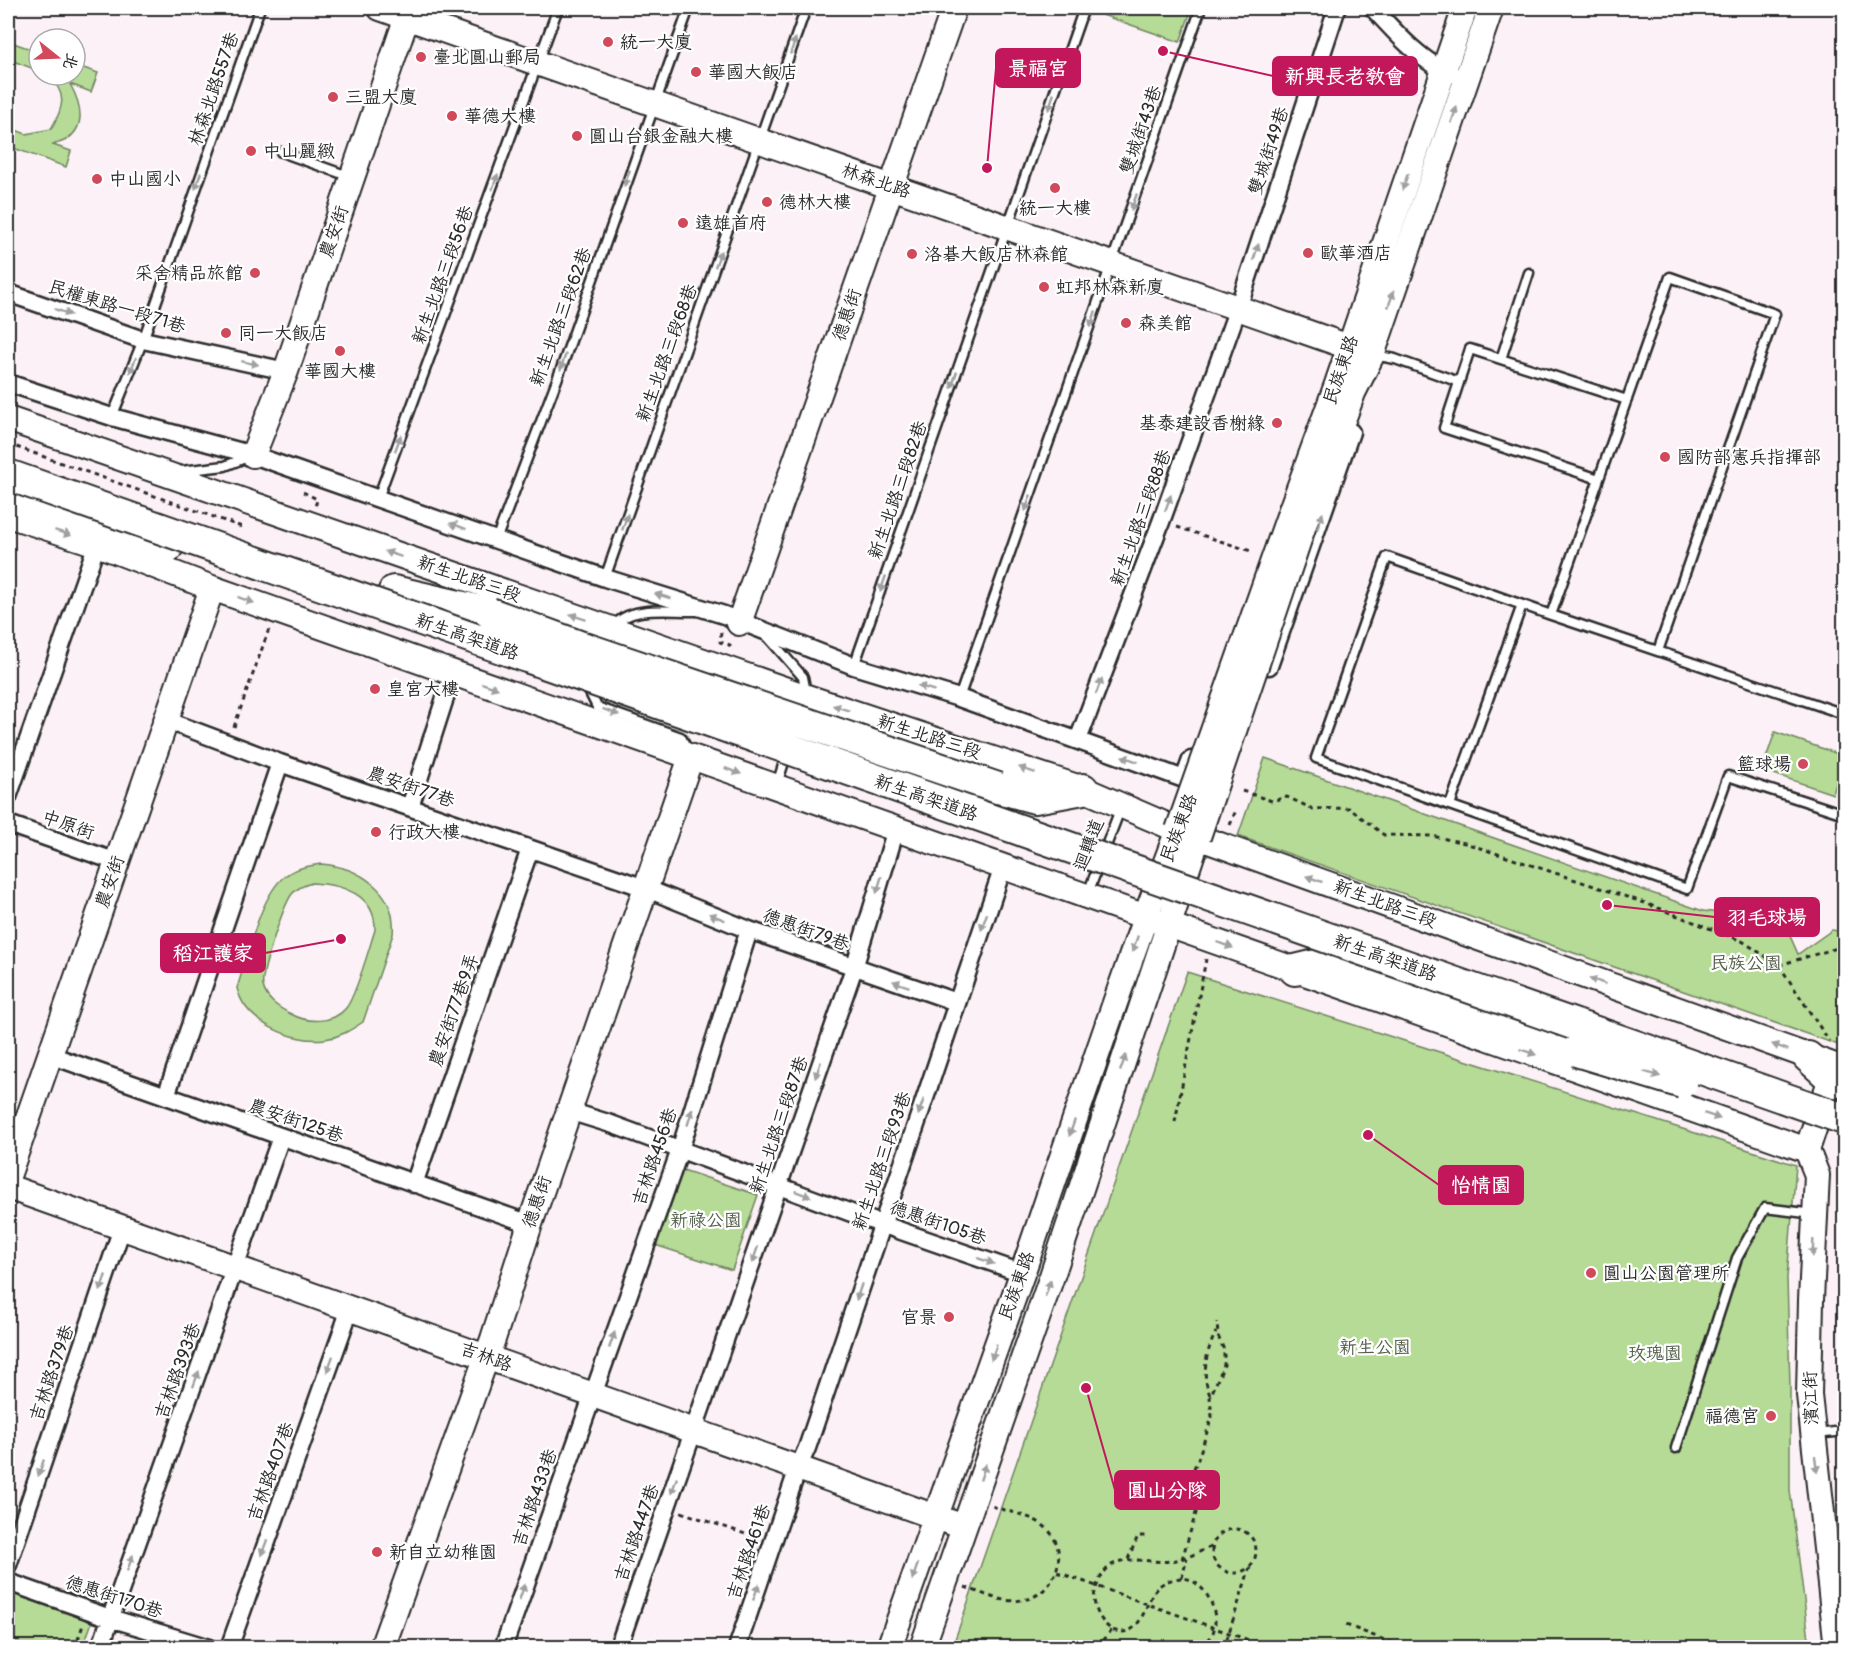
<svg xmlns="http://www.w3.org/2000/svg" width="1852" height="1655" font-family="Pangolin,'LXGW WenKai TC',sans-serif">
<rect width="100%" height="100%" fill="#fcf1f6"/>
<filter id="ink" filterUnits="userSpaceOnUse"><feTurbulence type="fractalNoise" baseFrequency=".0167" numOctaves="2"/><feDisplacementMap in="SourceGraphic" scale="12" xChannelSelector="R" yChannelSelector="G"/><feConvolveMatrix kernelMatrix="1 2 1 2 8 2 1 2 1" color-interpolation-filters="sRGB"/></filter>
<g filter="url(#ink)">
<path fill="#b5db96" stroke="#708360" stroke-width="1.5" fill-rule="evenodd" d="M 1092,8 L 1192,8 L 1180,42 L 1091,11 Z
M 8,41 L 39,52 L 39,71 L 8,59 Z
M 75,65 L 98,73 L 91,92 L 70,84 C 80,102 88,126 66,140 C 63,142 57,143 53,145 L 71,151 L 66,167 L 8,146 L 8,127 L 26,134 L 51,129 C 64,107 68,93 47,75 L 75,75 Z
M 1775,732 L 1844,756 L 1833,794 L 1762,770 Z
M 1265,758 L 1703,911 L 1783,920 L 1798,954 L 1832,930 L 1844,932 L 1844,1047 L 1238,836 Z
M 321,864 C 359,867 397,891 393,934 L 363,1022 C 351,1030 340,1037 325,1039 C 293,1043 245,1023 237,988 C 247,958 260,895 285,876 C 295,868 308,866 321,864 ZM 312,883 C 341,884 376,894 375,930 C 369,948 356,996 346,1008 C 333,1024 307,1023 291,1014 C 279,1008 266,1000 263,986 C 260,974 284,904 292,894 C 297,888 304,885 312,883 Z
M 1187,972 L 1796,1165 L 1787,1278 L 1790,1386 L 1790,1490 L 1810,1647 L 952,1648 Z
M 680,1169 L 758,1195 L 732,1270 L 655,1245 Z
M 8,1592 L 92,1622 L 83,1647 L 8,1647 Z"/>
<g fill="none" stroke-linecap="round" stroke-linejoin="round">
<g stroke="#2b2b2b" stroke-width="13">
<path id="lane" d="M 281,152 L 351,177
M 1374,355 L 1395,359 L 1459,382
M 1501,359 L 1529,273
M 112,417 L 143,340 L 260,8
M 181,471 L 225,466 L 250,456
M 1599,479 L 1444,428 L 1470,349 L 1627,400
M 378,498 L 558,8
M 496,540 L 561,369 L 689,8
M 605,578 L 806,8
M 1551,615 L 1844,714
M 613,627 C 630,604 670,612 696,611
M 767,636 L 803,677 L 806,693
M 1658,651 L 1775,314 L 1670,277 L 1551,615 L 1387,557 L 1316,758 L 1687,889 L 1728,776 L 1844,814
M 854,666 L 1084,8
M 590,687 L 589,691 L 597,707 L 681,737 L 688,751
M 959,698 L 1201,8
M 777,784 L 787,753
M 1450,805 L 1522,605
M 1088,893 L 1121,807
M 1816,1434 L 1844,1431
M 1676,1448 L 1737,1258 L 1765,1208 L 1814,1214"/>
</g>
<g stroke="#2b2b2b" stroke-width="21">
<path id="street" d="M 1373,8 C 1393,30 1423,64 1452,74
M 8,293 L 143,340 L 286,371
M 8,383 L 112,417 L 253,455 L 605,578 L 724,615 L 854,666 L 959,698 L 1184,779 L 1191,760
M 1269,666 L 1351,432
M 166,720 L 280,763 L 645,888 L 749,930 L 956,1002
M 1078,740 L 1161,522 L 1238,308 L 1337,8
M 8,797 L 97,544
M 410,807 L 453,673
M 8,824 L 117,862
M 50,1055 L 530,1224
M 166,1096 L 280,763
M 569,1111 L 611,1124 L 881,1224 L 1022,1273
M 414,1184 L 530,849
M 8,1565 L 122,1228
M 8,1582 L 110,1618 L 209,1648
M 100,1648 L 281,1137
M 229,1648 L 350,1309
M 503,1648 L 680,1150 L 749,930
M 618,1648 L 854,968 L 896,829
M 737,1648 L 798,1468 L 807,1448 L 1003,867"/>
</g>
<g stroke="#2b2b2b" stroke-width="28">
<path id="secondary" d="M 380,8 L 1372,355
M 8,419 L 807,697 L 1083,789 L 1178,830 L 1835,1066 L 1807,1150
M 253,455 L 286,371 L 410,8
M 1292,507 L 1337,384 L 1465,8
M 8,515 L 97,544 L 212,588 L 1807,1150
M 1307,516 L 1353,393 L 1372,355 L 1491,8
M 739,623 L 954,8
M 1807,1150 L 1817,1175 L 1811,1300 L 1809,1395 L 1837,1648
M 8,1176 L 212,588
M 8,1187 L 964,1527
M 382,1648 L 493,1339 L 530,1224 L 691,757
M 889,1648 C 933,1522 979,1397 1023,1271 C 1074,1124 1122,976 1178,830
M 922,1648 L 1051,1279 L 1198,837"/>
</g>
<g stroke="#2b2b2b" stroke-width="34">
<path id="highway" d="M 27,497 L 167,548
M 394,591 L 490,613
M 998,788 L 1035,798 L 1083,789
M 1295,970 L 1324,963 L 1576,1051
M 1808,1057 L 1831,1078 L 1844,1082"/>
</g>
<path stroke="#2b2b2b" stroke-width="3" stroke-dasharray="4.5 4.5" stroke-linecap="butt" d="M 8,444 L 242,527
M 303,492 L 317,499 L 316,504 L 314,503
M 1177,527 L 1254,552
M 721,632 L 720,642 L 730,645 L 730,648
M 234,727 L 269,629
M 1242,791 L 1272,801 L 1287,797 L 1313,809 L 1349,808 L 1384,835 L 1432,836 L 1465,843 L 1645,903 L 1742,941 L 1779,965 L 1829,1041
M 1230,825 L 1236,810
M 1779,965 L 1844,946
M 1175,1122 L 1206,959
M 1210,1395 C 1201,1374 1206,1352 1216,1332
M 681,1512 L 757,1538
M1212 1551a22 22 0 1 1 44 0a22 22 0 1 1-44 0Z
M 1128,1559 L 1138,1536 L 1147,1536
M 1182,1559 L 1196,1513 L 1195,1499 L 1188,1496 L 1186,1487 L 1198,1459 L 1212,1417 L 1210,1397 L 1224,1365 L 1224,1350 L 1218,1336 L 1217,1322
M 1057,1572 L 1271,1648
M 1182,1578 L 1187,1558
M 965,1587 C 982,1593 1003,1604 1022,1600 C 1057,1595 1072,1549 1044,1526 C 1031,1515 1008,1512 992,1506
M 1346,1625 L 1405,1648
M 75,1648 L 83,1625
M 1098,1648 L 1112,1629
M 1156,1648 C 1171,1642 1187,1652 1201,1645 C 1229,1633 1211,1581 1183,1578 C 1174,1578 1163,1582 1157,1588 C 1144,1602 1142,1641 1113,1630 C 1104,1626 1097,1614 1095,1605 C 1093,1597 1095,1590 1098,1583 C 1113,1548 1141,1564 1170,1561 C 1187,1559 1198,1552 1213,1546
M 1224,1648 L 1250,1567"/>
<use href="#lane" stroke="#fff" stroke-width="8"/>
<use href="#street" stroke="#fff" stroke-width="16"/>
<use href="#secondary" stroke="#fff" stroke-width="24"/>
<use href="#highway" stroke="#fff" stroke-width="30"/>
<g stroke="#2b2b2b" stroke-width="28" stroke-linecap="butt">
<path id="secondary-bridge" d="M 1178,830 L 1292,507
M 1198,837 L 1307,516"/>
</g>
<g stroke="#2b2b2b" stroke-width="34" stroke-linecap="butt">
<path id="highway-bridge" d="M 8,475 L 1844,1119
M 490,613 L 582,647 L 998,788
M 1576,1051 L 1682,1083"/>
</g>
<use href="#secondary-bridge" stroke="#fff" stroke-width="24"/>
<use href="#highway-bridge" stroke="#fff" stroke-width="30"/>
</g>
<defs><path id="oneway-solid" d="M-6-.8H1V-3.2L6.5 0L1 3.2V.8H-6Z" transform="scale(1.5)"/></defs>
<g fill="#a0a0a0">
<use href="#oneway-solid" transform="translate(793 46) rotate(-71)"/>
<use href="#oneway-solid" transform="translate(1051 102) rotate(109)"/>
<use href="#oneway-solid" transform="translate(1454 115) rotate(-71)"/>
<use href="#oneway-solid" transform="translate(627 178) rotate(109)"/>
<use href="#oneway-solid" transform="translate(198 181) rotate(109)"/>
<use href="#oneway-solid" transform="translate(495 182) rotate(-70)"/>
<use href="#oneway-solid" transform="translate(1405 182) rotate(109)"/>
<use href="#oneway-solid" transform="translate(1134 202) rotate(109)"/>
<use href="#oneway-solid" transform="translate(1256 252) rotate(-72)"/>
<use href="#oneway-solid" transform="translate(718 259) rotate(-70)"/>
<use href="#oneway-solid" transform="translate(1391 299) rotate(-71)"/>
<use href="#oneway-solid" transform="translate(63 312) rotate(19)"/>
<use href="#oneway-solid" transform="translate(1093 319) rotate(109)"/>
<use href="#oneway-solid" transform="translate(563 362) rotate(109)"/>
<use href="#oneway-solid" transform="translate(250 363) rotate(12)"/>
<use href="#oneway-solid" transform="translate(133 365) rotate(112)"/>
<use href="#oneway-solid" transform="translate(954 380) rotate(109)"/>
<use href="#oneway-solid" transform="translate(398 443) rotate(-70)"/>
<use href="#oneway-solid" transform="translate(1028 503) rotate(109)"/>
<use href="#oneway-solid" transform="translate(1168 503) rotate(-70)"/>
<use href="#oneway-solid" transform="translate(1320 521) rotate(-71)"/>
<use href="#oneway-solid" transform="translate(625 522) rotate(-71)"/>
<use href="#oneway-solid" transform="translate(458 526) rotate(-160)"/>
<use href="#oneway-solid" transform="translate(63 533) rotate(18)"/>
<use href="#oneway-solid" transform="translate(393 554) rotate(-161)"/>
<use href="#oneway-solid" transform="translate(883 584) rotate(109)"/>
<use href="#oneway-solid" transform="translate(663 596) rotate(-163)"/>
<use href="#oneway-solid" transform="translate(246 600) rotate(20)"/>
<use href="#oneway-solid" transform="translate(578 617) rotate(-161)"/>
<use href="#oneway-solid" transform="translate(490 686) rotate(19)"/>
<use href="#oneway-solid" transform="translate(1099 686) rotate(-69)"/>
<use href="#oneway-solid" transform="translate(926 688) rotate(-163)"/>
<use href="#oneway-solid" transform="translate(841 708) rotate(-162)"/>
<use href="#oneway-solid" transform="translate(611 712) rotate(20)"/>
<use href="#oneway-solid" transform="translate(1130 759) rotate(-160)"/>
<use href="#oneway-solid" transform="translate(1027 770) rotate(-161)"/>
<use href="#oneway-solid" transform="translate(733 771) rotate(20)"/>
<use href="#oneway-solid" transform="translate(1314 879) rotate(-160)"/>
<use href="#oneway-solid" transform="translate(879 885) rotate(107)"/>
<use href="#oneway-solid" transform="translate(717 917) rotate(-158)"/>
<use href="#oneway-solid" transform="translate(984 922) rotate(109)"/>
<use href="#oneway-solid" transform="translate(1135 944) rotate(109)"/>
<use href="#oneway-solid" transform="translate(1225 945) rotate(20)"/>
<use href="#oneway-solid" transform="translate(1597 981) rotate(-160)"/>
<use href="#oneway-solid" transform="translate(901 984) rotate(-161)"/>
<use href="#oneway-solid" transform="translate(1780 1047) rotate(-160)"/>
<use href="#oneway-solid" transform="translate(1528 1052) rotate(19)"/>
<use href="#oneway-solid" transform="translate(1123 1063) rotate(-71)"/>
<use href="#oneway-solid" transform="translate(818 1070) rotate(109)"/>
<use href="#oneway-solid" transform="translate(1652 1074) rotate(17)"/>
<use href="#oneway-solid" transform="translate(921 1107) rotate(109)"/>
<use href="#oneway-solid" transform="translate(1712 1116) rotate(19)"/>
<use href="#oneway-solid" transform="translate(690 1117) rotate(-73)"/>
<use href="#oneway-solid" transform="translate(1072 1128) rotate(109)"/>
<use href="#oneway-solid" transform="translate(803 1194) rotate(21)"/>
<use href="#oneway-solid" transform="translate(1813 1248) rotate(92)"/>
<use href="#oneway-solid" transform="translate(755 1255) rotate(109)"/>
<use href="#oneway-solid" transform="translate(986 1261) rotate(19)"/>
<use href="#oneway-solid" transform="translate(103 1283) rotate(109)"/>
<use href="#oneway-solid" transform="translate(1048 1288) rotate(-71)"/>
<use href="#oneway-solid" transform="translate(859 1292) rotate(108)"/>
<use href="#oneway-solid" transform="translate(612 1340) rotate(-71)"/>
<use href="#oneway-solid" transform="translate(994 1352) rotate(110)"/>
<use href="#oneway-solid" transform="translate(330 1364) rotate(110)"/>
<use href="#oneway-solid" transform="translate(196 1379) rotate(-70)"/>
<use href="#oneway-solid" transform="translate(1816 1464) rotate(83)"/>
<use href="#oneway-solid" transform="translate(41 1468) rotate(109)"/>
<use href="#oneway-solid" transform="translate(983 1472) rotate(-71)"/>
<use href="#oneway-solid" transform="translate(674 1486) rotate(109)"/>
<use href="#oneway-solid" transform="translate(264 1548) rotate(110)"/>
<use href="#oneway-solid" transform="translate(130 1563) rotate(-70)"/>
<use href="#oneway-solid" transform="translate(915 1572) rotate(109)"/>
<use href="#oneway-solid" transform="translate(522 1592) rotate(-71)"/>
<use href="#oneway-solid" transform="translate(756 1592) rotate(-71)"/>
</g>
</g>
<g fill="#d1495b" stroke="#fff" stroke-width="2">
<circle cx="608" cy="42" r="6"/>
<circle cx="421" cy="57" r="6"/>
<circle cx="696" cy="72" r="6"/>
<circle cx="333" cy="97" r="6"/>
<circle cx="452" cy="116" r="6"/>
<circle cx="577" cy="136" r="6"/>
<circle cx="251" cy="151" r="6"/>
<circle cx="97" cy="179" r="6"/>
<circle cx="1055" cy="188" r="6"/>
<circle cx="767" cy="202" r="6"/>
<circle cx="683" cy="223" r="6"/>
<circle cx="1308" cy="253" r="6"/>
<circle cx="912" cy="254" r="6"/>
<circle cx="255" cy="273" r="6"/>
<circle cx="1044" cy="287" r="6"/>
<circle cx="1126" cy="323" r="6"/>
<circle cx="226" cy="333" r="6"/>
<circle cx="340" cy="351" r="6"/>
<circle cx="1277" cy="423" r="6"/>
<circle cx="1665" cy="457" r="6"/>
<circle cx="375" cy="689" r="6"/>
<circle cx="1803" cy="764" r="6"/>
<circle cx="376" cy="832" r="6"/>
<circle cx="1591" cy="1273" r="6"/>
<circle cx="949" cy="1317" r="6"/>
<circle cx="1771" cy="1416" r="6"/>
<circle cx="377" cy="1552" r="6"/>
</g>
<g text-anchor="middle" dominant-baseline="central" stroke-width="4.5" stroke-linejoin="round" paint-order="stroke">
<g font-size="18" fill="#2b2b2b" stroke="#fff" text-anchor="start">
<text x="620" y="42">統一大廈</text>
<text x="433" y="57">臺北圓山郵局</text>
<text x="708" y="72">華國大飯店</text>
<text x="345" y="97">三盟大廈</text>
<text x="464" y="116">華德大樓</text>
<text x="589" y="136">圓山台銀金融大樓</text>
<text x="263" y="151">中山麗緻</text>
<text x="109" y="179">中山國小</text>
<text x="779" y="202">德林大樓</text>
<text x="1055" y="208" text-anchor="middle">統一大樓</text>
<text x="695" y="223">遠雄首府</text>
<text x="1320" y="253">歐華酒店</text>
<text x="924" y="254">洛碁大飯店林森館</text>
<text x="243" y="273" text-anchor="end">采舍精品旅館</text>
<text x="1056" y="287">虹邦林森新廈</text>
<text x="1138" y="323">森美館</text>
<text x="238" y="333">同一大飯店</text>
<text x="340" y="371" text-anchor="middle">華國大樓</text>
<text x="1265" y="423" text-anchor="end">基泰建設香榭緣</text>
<text x="1677" y="457">國防部憲兵指揮部</text>
<text x="387" y="689">皇宮大樓</text>
<text x="1791" y="764" text-anchor="end">籃球場</text>
<text x="388" y="832">行政大樓</text>
<text x="1603" y="1273">圓山公園管理所</text>
<text x="937" y="1317" text-anchor="end">官景</text>
<text x="1759" y="1416" text-anchor="end">福德宮</text>
<text x="389" y="1552">新自立幼稚園</text>
</g>
<g font-size="18" fill="#2b2b2b" stroke="#fff">
<text transform="translate(214 89) rotate(-71)">林森北路557巷</text>
<text transform="translate(1141 130) rotate(-71)">雙城街43巷</text>
<text transform="translate(1269 151) rotate(-72)">雙城街49巷</text>
<text transform="translate(876 181) rotate(19)">林森北路</text>
<text transform="translate(334 232) rotate(-71)">農安街</text>
<text transform="translate(443 275) rotate(-70)">新生北路三段56巷</text>
<text transform="translate(117 307) rotate(17)">民權東路一段71巷</text>
<text transform="translate(847 315) rotate(-71)">德惠街</text>
<text transform="translate(561 317) rotate(-70)">新生北路三段62巷</text>
<text transform="translate(667 353) rotate(-70)">新生北路三段68巷</text>
<text transform="translate(1341 370) rotate(-71)">民族東路</text>
<text transform="translate(898 490) rotate(-71)">新生北路三段82巷</text>
<text transform="translate(1141 518) rotate(-70)">新生北路三段88巷</text>
<text transform="translate(469 579) rotate(19)">新生北路三段</text>
<text transform="translate(467 637) rotate(19)">新生高架道路</text>
<text transform="translate(929 737) rotate(18)">新生北路三段</text>
<text transform="translate(411 787) rotate(19)">農安街77巷</text>
<text transform="translate(926 798) rotate(19)">新生高架道路</text>
<text transform="translate(68 825) rotate(19)">中原街</text>
<text transform="translate(1179 828) rotate(-69)">民族東路</text>
<text transform="translate(1089 845) rotate(-69)">迴轉道</text>
<text transform="translate(110 882) rotate(-71)">農安街</text>
<text transform="translate(1385 904) rotate(20)">新生北路三段</text>
<text transform="translate(806 930) rotate(20)">德惠街79巷</text>
<text transform="translate(1385 958) rotate(19)">新生高架道路</text>
<text transform="translate(454 1010) rotate(-71)">農安街77巷9弄</text>
<text transform="translate(296 1121) rotate(19)">農安街125巷</text>
<text transform="translate(779 1125) rotate(-71)">新生北路三段87巷</text>
<text transform="translate(655 1157) rotate(-71)">吉林路456巷</text>
<text transform="translate(882 1161) rotate(-71)">新生北路三段93巷</text>
<text transform="translate(537 1202) rotate(-71)">德惠街</text>
<text transform="translate(938 1223) rotate(19)">德惠街105巷</text>
<text transform="translate(1017 1286) rotate(-70)">民族東路</text>
<text transform="translate(486 1357) rotate(20)">吉林路</text>
<text transform="translate(178 1371) rotate(-70)">吉林路393巷</text>
<text transform="translate(52 1373) rotate(-71)">吉林路379巷</text>
<text transform="translate(1811 1398) rotate(-92)">濱江街</text>
<text transform="translate(271 1472) rotate(-70)">吉林路407巷</text>
<text transform="translate(535 1498) rotate(-71)">吉林路433巷</text>
<text transform="translate(637 1533) rotate(-71)">吉林路447巷</text>
<text transform="translate(749 1552) rotate(-71)">吉林路461巷</text>
<text transform="translate(114 1597) rotate(18)">德惠街170巷</text>
</g>
<g font-size="18" fill="#54604b" stroke="#fff">
<text x="1746" y="963">民族公園</text>
<text x="706" y="1220">新祿公園</text>
<text x="1375" y="1347">新生公園</text>
<text x="1655" y="1353">玫瑰園</text>
</g>
</g>
<path fill="none" stroke="#c2185b" stroke-width="2" d="M987 168L996 68M1163 51L1273 76M1607 905L1715 917M341 939L265 953M1368 1135L1439 1185M1086 1388L1115 1490"/>
<g fill="#c2185b" stroke="#fff" stroke-width="2">
<circle cx="987" cy="168" r="6"/>
<circle cx="1163" cy="51" r="6"/>
<circle cx="1607" cy="905" r="6"/>
<circle cx="341" cy="939" r="6"/>
<circle cx="1368" cy="1135" r="6"/>
<circle cx="1086" cy="1388" r="6"/>
</g>
<g fill="#c2185b" stroke="#c2185b" stroke-width="2">
<rect x="996" y="49" width="84" height="38" rx="6"/>
<rect x="1273" y="57" width="144" height="38" rx="6"/>
<rect x="1715" y="898" width="104" height="38" rx="6"/>
<rect x="161" y="934" width="104" height="38" rx="6"/>
<rect x="1439" y="1166" width="84" height="38" rx="6"/>
<rect x="1115" y="1471" width="104" height="38" rx="6"/>
</g>
<g font-size="20" text-anchor="middle" font-weight="bold" fill="#fff">
<text x="1038" y="75">景福宮</text>
<text x="1345" y="83">新興長老教會</text>
<text x="1767" y="924">羽毛球場</text>
<text x="213" y="960">稻江護家</text>
<text x="1481" y="1192">怡情園</text>
<text x="1167" y="1497">圓山分隊</text>
</g>
<rect width="1852" height="1655" fill="none" stroke="#fff" stroke-width="30"/>
<rect x="15" y="15" width="1822" height="1625" fill="none" stroke="#2b2b2b" stroke-width="2" filter="url(#ink)"/>
<g transform="translate(57 57) rotate(108)"><circle r="28" fill="#ffffff" stroke="#aaaaaa" stroke-width="1.5"/>
<path d="M0-4.5L10 22L0 15L-10 22Z" fill="#d1495b"/>
<text y="-9" font-size="16" font-weight="bold" text-anchor="middle" fill="#2b2b2b">北</text>
</g>
</svg>
